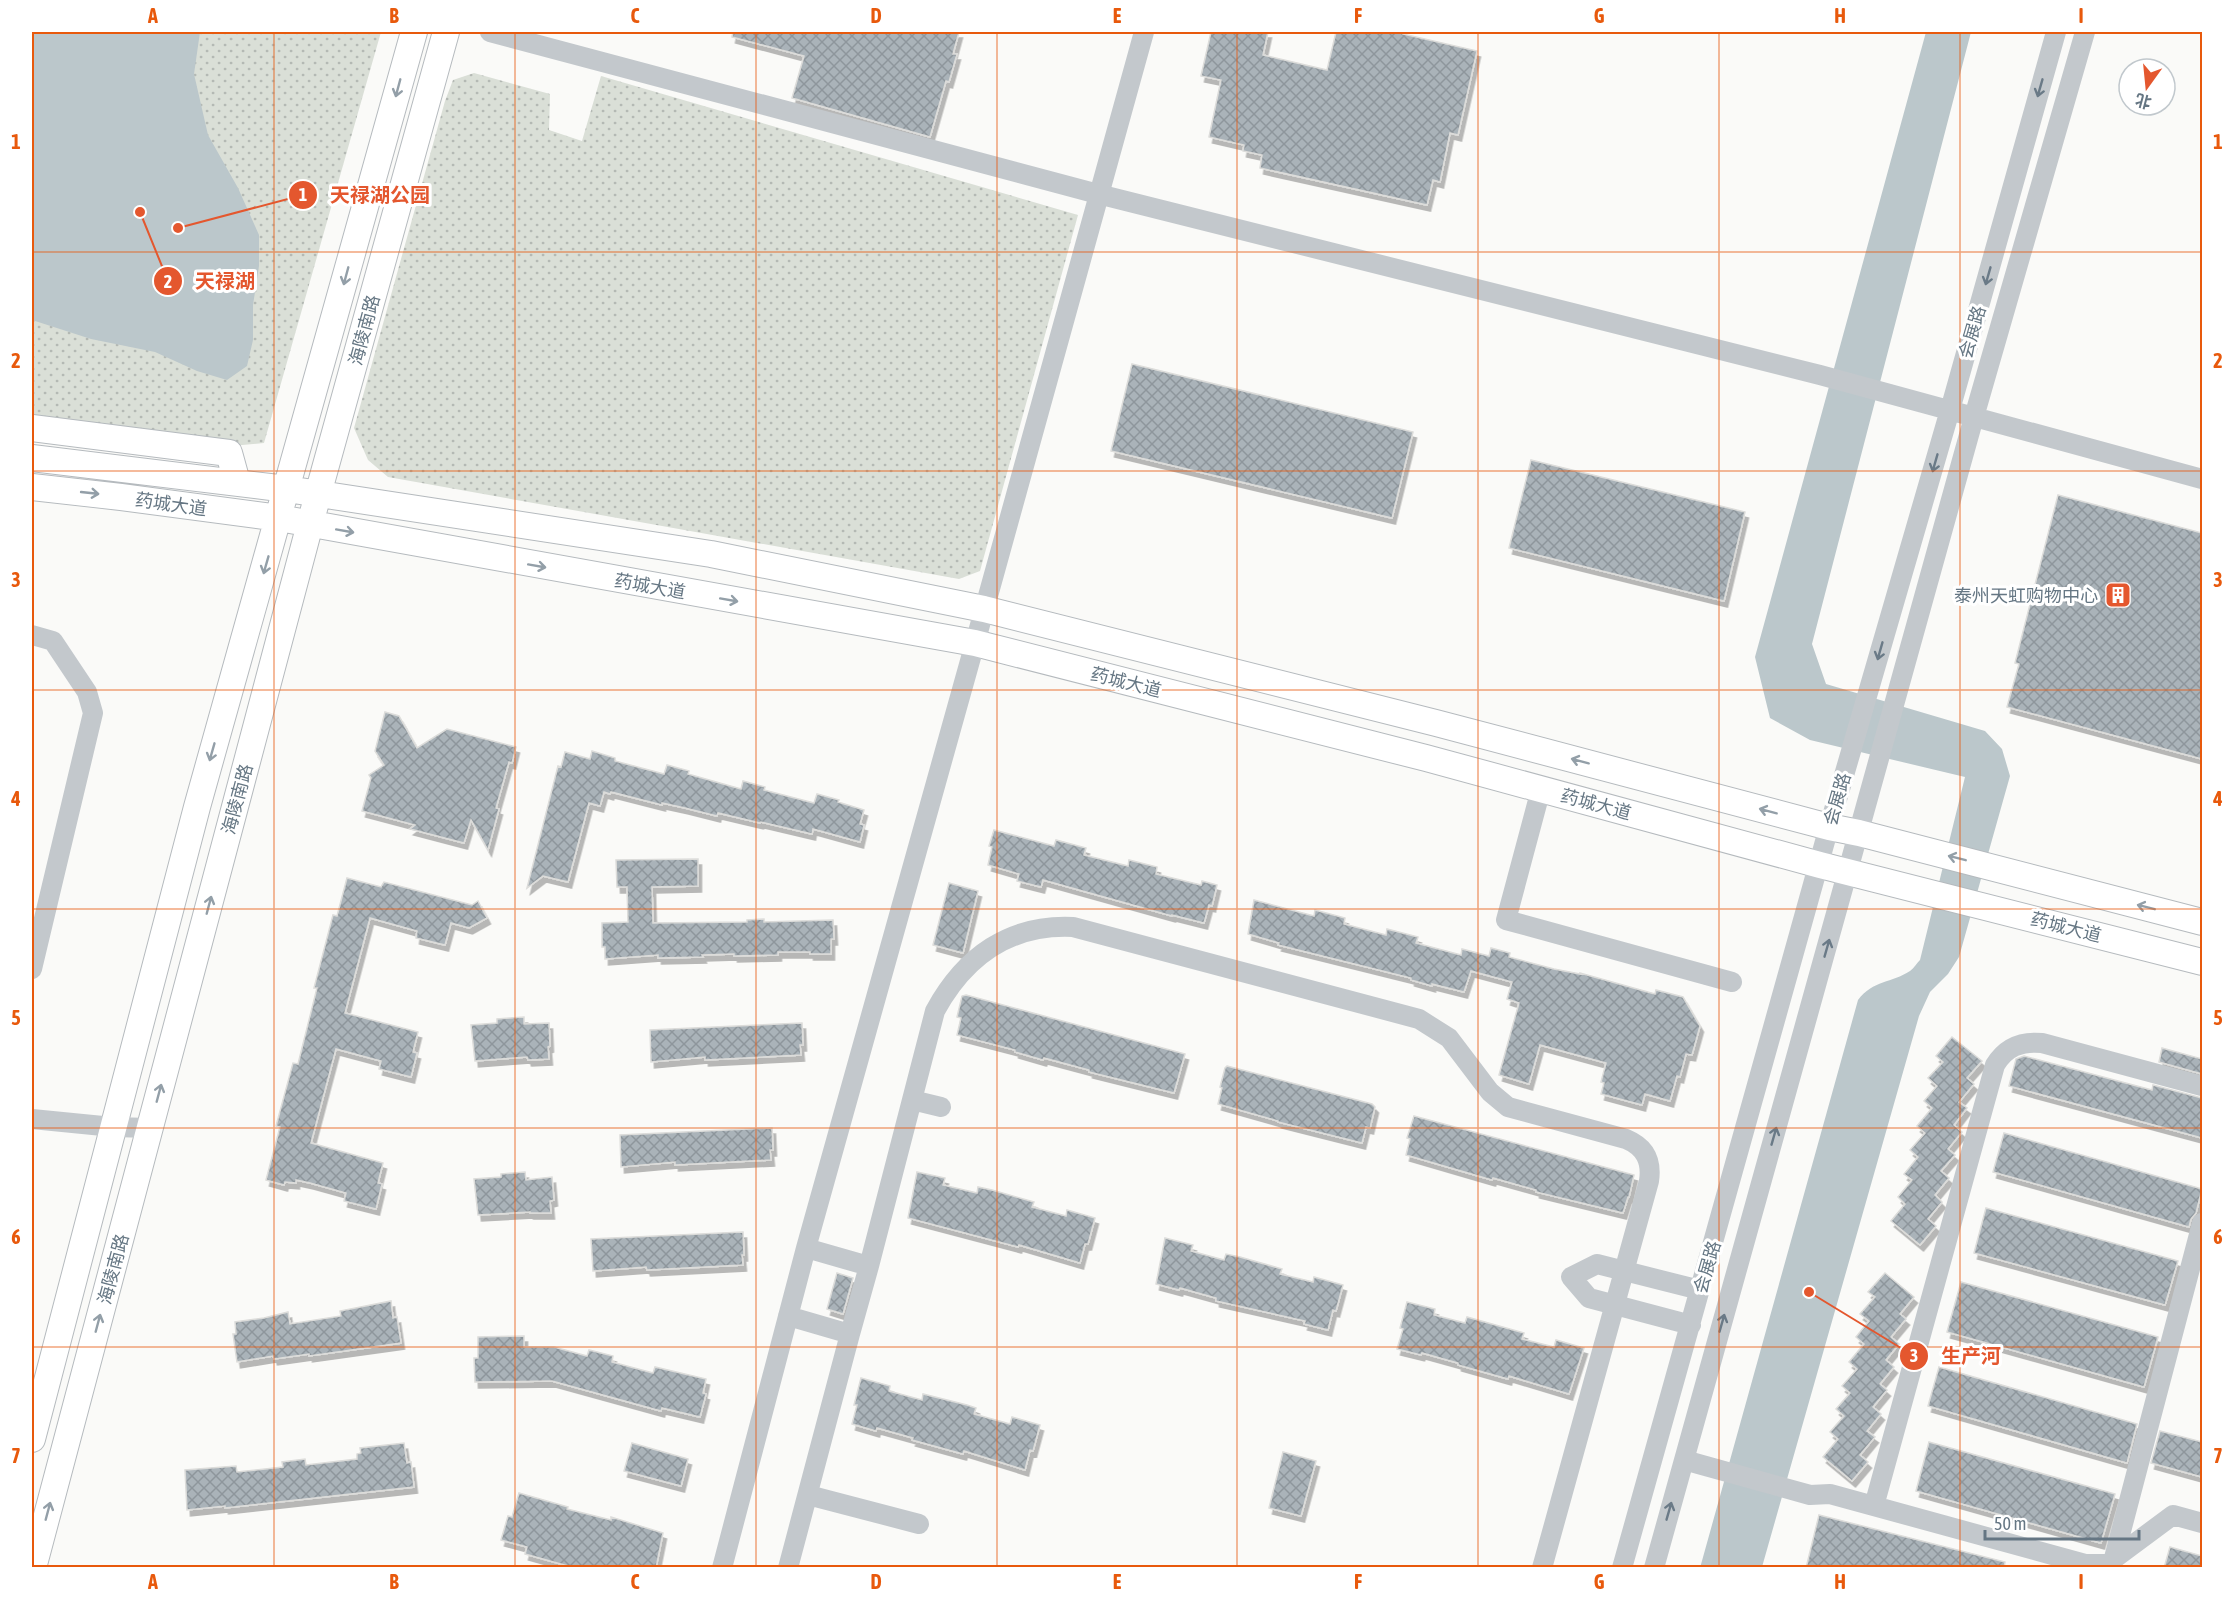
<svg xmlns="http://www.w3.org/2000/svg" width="2234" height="1599" font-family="'Asap Condensed','Noto Sans SC',sans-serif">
<defs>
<pattern id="grass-dots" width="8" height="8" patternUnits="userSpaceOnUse" patternTransform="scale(1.5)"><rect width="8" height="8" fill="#dadfd7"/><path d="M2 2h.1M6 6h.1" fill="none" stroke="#b4b9b4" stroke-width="1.8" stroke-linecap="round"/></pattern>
<pattern id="building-cross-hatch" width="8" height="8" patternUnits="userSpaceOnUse" patternTransform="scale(1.5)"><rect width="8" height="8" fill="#aab3b9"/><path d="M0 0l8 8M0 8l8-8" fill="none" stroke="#8e969c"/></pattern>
<filter id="shadow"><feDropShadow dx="3.5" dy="6" stdDeviation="0" flood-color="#0004"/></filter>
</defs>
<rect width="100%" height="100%" fill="#fafaf8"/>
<path fill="url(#grass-dots)" d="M 32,32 L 381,32 L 264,443 L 210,448 L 32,424 Z
M 474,73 L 550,94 L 549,130 L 582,141 L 601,76 L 1078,215 L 980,571 L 959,579 L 388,477 L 368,460 L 354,428 L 445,101 L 453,80 Z"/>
<path fill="#bbc7cb" d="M 32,32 L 200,32 L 194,74 L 208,135 L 238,188 L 259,235 L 259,266 L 253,305 L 253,340 L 247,366 L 227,380 L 197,371 L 155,352 L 91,339 L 32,320 Z
M 1926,32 L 1971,32 L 1812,644 L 1826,684 L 1985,731 L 2002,749 L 2010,776 L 1959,957 L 1948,974 L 1930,992 L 1919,1016 L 1762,1567 L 1700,1568 L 1858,1000 C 1873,980 1892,983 1910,971 C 1914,968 1917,963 1920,960 L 1965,777 L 1810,740 L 1770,718 L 1755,657 Z"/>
<path fill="url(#building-cross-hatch)" stroke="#dcdcda" stroke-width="1.5" filter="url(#shadow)" d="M 733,32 L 959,32 L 953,54 L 957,54 L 949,82 L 946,81 L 930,137 L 792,98 L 804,56 L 732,37 Z
M 1211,32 L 1268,32 L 1263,55 L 1327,70 L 1336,32 L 1404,32 L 1403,34 L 1477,51 L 1458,135 L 1450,133 L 1440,182 L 1433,180 L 1427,205 L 1260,168 L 1262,155 L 1243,151 L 1244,145 L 1209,137 L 1221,80 L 1201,76 Z
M 1132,364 L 1413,432 L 1392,518 L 1111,451 Z
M 1531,460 L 1745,512 L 1724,601 L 1509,548 Z
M 2058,495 L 2202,533 L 2202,759 L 2007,707 L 2019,664 L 2015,663 Z
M 385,712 L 399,716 L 417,748 L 447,729 L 516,747 L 512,763 L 509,762 L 496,808 L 499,809 L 488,850 L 471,820 L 464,843 L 410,829 L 415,825 L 362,811 L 371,778 L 369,775 L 384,765 L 375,751 Z
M 592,751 L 615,758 L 615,761 L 664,774 L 667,765 L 689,771 L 688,774 L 741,789 L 743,781 L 765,787 L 764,790 L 814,803 L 817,794 L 839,800 L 838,802 L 864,810 L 860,824 L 864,825 L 860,842 L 813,829 L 812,834 L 761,822 L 760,823 L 718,813 L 717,816 L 685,808 L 662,803 L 662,805 L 611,792 L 610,794 L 604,792 L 600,806 L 589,803 L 568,882 L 543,876 L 527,888 L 558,766 L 561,767 L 565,752 L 590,759 Z
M 994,830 L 1054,846 L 1056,840 L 1086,848 L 1084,855 L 1128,866 L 1129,860 L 1157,867 L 1156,874 L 1201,885 L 1202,881 L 1217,885 L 1212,906 L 1209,905 L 1204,923 L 1172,915 L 1172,916 L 1043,880 L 1041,887 L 1017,881 L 1019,874 L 988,865 L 992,847 L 989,846 Z
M 698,859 L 698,886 L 652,887 L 653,923 L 747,922 L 747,920 L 764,919 L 764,922 L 833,920 L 834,939 L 831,939 L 831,954 L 810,954 L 810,952 L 778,952 L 778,955 L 734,956 L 734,954 L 702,955 L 703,957 L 658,958 L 658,955 L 605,959 L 605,947 L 602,947 L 602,923 L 628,922 L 627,887 L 617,887 L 616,860 Z
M 347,878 L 381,887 L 384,882 L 472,905 L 478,901 L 487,918 L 469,928 L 451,923 L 445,945 L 416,938 L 417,931 L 370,918 L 345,1013 L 418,1032 L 413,1052 L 417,1053 L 411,1077 L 379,1069 L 381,1061 L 336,1049 L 311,1143 L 383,1163 L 378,1183 L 382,1184 L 376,1209 L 344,1201 L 346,1193 L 310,1183 L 296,1180 L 296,1183 L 285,1182 L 284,1185 L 266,1180 L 280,1127 L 276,1126 L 293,1063 L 298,1064 L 317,988 L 314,988 L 333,915 L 337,916 Z
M 949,883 L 978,891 L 963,953 L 933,945 Z
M 1254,900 L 1314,916 L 1315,910 L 1345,918 L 1344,924 L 1386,935 L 1387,929 L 1418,937 L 1416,943 L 1461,955 L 1462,949 L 1489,956 L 1491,948 L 1510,953 L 1509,957 L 1554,969 L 1580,974 L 1580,973 L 1655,994 L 1656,990 L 1683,997 L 1700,1026 L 1692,1055 L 1686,1054 L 1680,1077 L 1677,1076 L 1670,1101 L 1645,1094 L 1642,1105 L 1601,1094 L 1604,1083 L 1601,1082 L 1606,1063 L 1540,1045 L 1529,1084 L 1499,1075 L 1519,1003 L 1507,999 L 1512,982 L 1471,971 L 1464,992 L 1432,984 L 1432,986 L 1411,980 L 1411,978 L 1278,945 L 1279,943 L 1248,934 Z
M 966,995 L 1185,1054 L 1174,1093 L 1089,1072 L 1089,1070 L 1044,1058 L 1043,1060 L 1015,1052 L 1015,1050 L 957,1035 L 961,1018 L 957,1017 L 962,996 Z
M 524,1017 L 524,1024 L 549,1023 L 550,1046 L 548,1047 L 549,1059 L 528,1060 L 527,1057 L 475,1061 L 471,1025 L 497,1023 L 497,1019 Z
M 802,1023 L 803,1045 L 800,1045 L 801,1055 L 705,1060 L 705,1057 L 651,1062 L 650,1030 Z
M 1952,1037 L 1982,1061 L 1967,1078 L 1974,1084 L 1959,1102 L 1967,1108 L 1954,1125 L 1962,1132 L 1948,1149 L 1955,1155 L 1941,1171 L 1949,1178 L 1935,1195 L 1942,1202 L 1928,1219 L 1936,1226 L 1920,1245 L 1891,1221 L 1905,1204 L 1898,1197 L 1912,1180 L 1904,1174 L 1918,1157 L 1910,1150 L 1925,1133 L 1917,1126 L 1932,1108 L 1924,1101 L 1937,1086 L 1928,1078 L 1943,1062 L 1936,1056 Z
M 2162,1048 L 2202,1059 L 2202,1074 L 2159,1062 Z
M 2024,1056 L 2152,1090 L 2153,1085 L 2202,1098 L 2202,1138 L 2009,1086 L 2016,1059 Z
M 1227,1066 L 1372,1104 L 1375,1107 L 1370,1128 L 1366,1127 L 1362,1143 L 1278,1122 L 1278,1121 L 1218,1104 L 1222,1088 L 1220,1087 L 1225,1068 Z
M 1414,1116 L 1634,1175 L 1629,1197 L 1628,1197 L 1623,1213 L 1536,1192 L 1536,1190 L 1493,1178 L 1492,1180 L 1406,1155 L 1410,1139 L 1407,1138 Z
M 772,1128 L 773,1150 L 770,1150 L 771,1160 L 675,1165 L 675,1162 L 621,1167 L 620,1135 Z
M 2004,1133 L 2202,1189 L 2196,1213 L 2191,1219 L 2189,1227 L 1993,1172 Z
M 525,1172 L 526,1180 L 552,1177 L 554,1200 L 550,1201 L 551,1213 L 530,1213 L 530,1212 L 478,1215 L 474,1179 L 501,1177 L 501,1174 Z
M 917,1172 L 945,1178 L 943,1185 L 977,1193 L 978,1187 L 992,1190 L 1034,1202 L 1032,1207 L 1066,1216 L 1067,1210 L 1095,1218 L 1088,1244 L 1085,1244 L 1080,1263 L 1019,1245 L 1018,1247 L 908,1218 Z
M 1986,1208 L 2178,1261 L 2165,1305 L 1974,1253 Z
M 743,1232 L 744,1255 L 742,1255 L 743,1265 L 647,1270 L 646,1267 L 593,1271 L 591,1239 Z
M 1165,1238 L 1193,1245 L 1191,1251 L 1224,1260 L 1226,1254 L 1240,1257 L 1282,1269 L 1280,1274 L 1313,1282 L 1314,1277 L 1343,1285 L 1336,1311 L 1333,1310 L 1328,1330 L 1304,1324 L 1305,1321 L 1216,1301 L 1216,1298 L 1180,1288 L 1179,1290 L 1156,1284 Z
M 837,1273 L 853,1278 L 843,1314 L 827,1309 Z
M 1885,1273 L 1914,1297 L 1900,1314 L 1906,1319 L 1891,1337 L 1899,1344 L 1886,1360 L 1894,1367 L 1880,1384 L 1887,1390 L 1873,1407 L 1881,1414 L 1867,1431 L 1875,1437 L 1860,1455 L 1868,1462 L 1852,1481 L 1823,1457 L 1838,1439 L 1830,1432 L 1844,1416 L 1836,1409 L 1850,1393 L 1842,1386 L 1857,1369 L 1849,1362 L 1864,1344 L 1856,1337 L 1869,1321 L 1860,1314 L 1875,1297 L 1868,1292 Z
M 1961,1282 L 2158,1337 L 2144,1387 L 1947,1332 Z
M 391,1301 L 393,1318 L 397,1317 L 401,1343 L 309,1356 L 309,1354 L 274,1359 L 273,1356 L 237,1362 L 233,1334 L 236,1334 L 235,1322 L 264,1318 L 288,1312 L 290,1324 L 341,1316 L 340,1311 Z
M 1407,1302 L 1435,1309 L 1434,1315 L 1465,1323 L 1467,1317 L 1524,1333 L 1522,1339 L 1554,1347 L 1556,1340 L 1584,1348 L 1569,1394 L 1509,1376 L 1508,1379 L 1458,1365 L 1458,1363 L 1422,1353 L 1421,1355 L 1397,1349 L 1403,1329 L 1400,1328 Z
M 524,1336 L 524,1347 L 554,1347 L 587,1356 L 589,1350 L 613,1356 L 612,1362 L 653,1373 L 655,1367 L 706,1379 L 703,1393 L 706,1394 L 700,1417 L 662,1408 L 661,1411 L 552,1381 L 475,1382 L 474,1358 L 478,1358 L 478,1337 Z
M 1939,1367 L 2137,1424 L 2127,1463 L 1928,1406 Z
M 861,1378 L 890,1386 L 889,1391 L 922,1400 L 923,1394 L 967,1405 L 976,1408 L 974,1414 L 1010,1424 L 1012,1417 L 1040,1425 L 1033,1451 L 1030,1450 L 1025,1470 L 964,1451 L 963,1454 L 912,1440 L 913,1438 L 877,1428 L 876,1431 L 852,1424 L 857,1405 L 854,1405 Z
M 2160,1431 L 2202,1442 L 2202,1477 L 2151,1463 Z
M 1929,1442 L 2115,1494 L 2101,1543 L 1916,1491 Z
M 404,1443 L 407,1463 L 411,1462 L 414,1487 L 225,1508 L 225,1506 L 187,1510 L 185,1470 L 236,1466 L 237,1472 L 283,1467 L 282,1462 L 305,1459 L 306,1465 L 357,1459 L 357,1454 L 361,1453 L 360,1448 Z
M 632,1443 L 688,1459 L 681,1486 L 624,1471 Z
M 1283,1452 L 1316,1461 L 1301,1516 L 1269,1508 Z
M 519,1493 L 568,1507 L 567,1509 L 611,1520 L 611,1517 L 663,1533 L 656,1568 L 575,1568 L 525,1554 L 527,1547 L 501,1540 L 508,1516 L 512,1517 Z
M 1819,1515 L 2005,1562 L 2004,1568 L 1806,1568 Z
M 2170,1547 L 2202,1556 L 2202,1568 L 2164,1568 Z"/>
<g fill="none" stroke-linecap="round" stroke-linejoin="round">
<g stroke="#b5babe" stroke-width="28">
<path id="major" d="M 32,428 L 229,453 L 237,482
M 32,458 L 287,489 L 711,554 L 984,609 L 1436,723 L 1829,827 L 1859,833 L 2202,922
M 32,487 L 121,497 L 279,518 L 975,643 L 1426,758 L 1820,865 L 2202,962
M 32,1439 L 197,807 L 414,32
M 33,1568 L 318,494 L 446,32"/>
</g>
<path stroke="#c3c8cc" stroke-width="20" d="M 490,32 L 1098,194 L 1820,375 L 2202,479
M 32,635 L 53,641 L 87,692 L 93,713 L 32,969
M 1541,789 L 1506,920 L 1732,982
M 912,1100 L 941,1107
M 32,1119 L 113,1127 L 150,1128
M 869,1266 L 935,1011 C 965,956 1010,924 1073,927 L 1419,1019 L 1449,1038 L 1490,1092 L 1508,1107 L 1626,1139 C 1645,1147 1652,1161 1649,1181 L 1542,1568
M 788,1316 L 850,1334 L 869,1266 L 806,1248
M 1691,1325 L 1589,1298 L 1571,1277 L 1597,1264 L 1700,1290
M 1684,1460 L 1810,1495 L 1830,1494 L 2085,1564 L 2107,1564 L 2173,1515 L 2202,1523
M 808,1495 L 919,1524
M 1874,1506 L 1995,1065 C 2006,1047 2021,1041 2042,1043 L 2202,1086
M 2114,1558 L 2202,1223
M 722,1568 L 806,1248 L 975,643 L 1144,32
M 788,1568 L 850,1334
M 1622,1568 L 1829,827 L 1950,410 L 2056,32
M 1654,1568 L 1974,417 L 2085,32"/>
<use href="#major" stroke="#fff" stroke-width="26"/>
</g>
<defs><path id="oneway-shaft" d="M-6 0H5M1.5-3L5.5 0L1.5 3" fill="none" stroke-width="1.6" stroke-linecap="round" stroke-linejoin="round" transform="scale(1.5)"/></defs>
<g stroke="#939fa8">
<use href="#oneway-shaft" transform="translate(398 88) rotate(105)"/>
<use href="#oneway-shaft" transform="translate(346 276) rotate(105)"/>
<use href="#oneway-shaft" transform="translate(90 493) rotate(6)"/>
<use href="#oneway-shaft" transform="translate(345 531) rotate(10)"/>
<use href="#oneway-shaft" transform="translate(266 565) rotate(106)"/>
<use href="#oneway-shaft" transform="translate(537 566) rotate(10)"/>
<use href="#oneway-shaft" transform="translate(729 600) rotate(10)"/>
<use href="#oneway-shaft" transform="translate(212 752) rotate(106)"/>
<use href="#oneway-shaft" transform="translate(1580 761) rotate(-165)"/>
<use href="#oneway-shaft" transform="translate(1768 811) rotate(-165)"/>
<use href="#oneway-shaft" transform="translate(1957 858) rotate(-166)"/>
<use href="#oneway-shaft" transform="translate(209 905) rotate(-75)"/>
<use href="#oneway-shaft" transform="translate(2146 907) rotate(-166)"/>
<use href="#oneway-shaft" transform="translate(159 1093) rotate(-75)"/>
<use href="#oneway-shaft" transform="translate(98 1323) rotate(-75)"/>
<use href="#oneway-shaft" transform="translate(48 1511) rotate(-75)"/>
</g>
<g stroke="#6a7a87">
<use href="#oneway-shaft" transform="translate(2040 88) rotate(106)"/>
<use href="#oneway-shaft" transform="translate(1988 276) rotate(106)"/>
<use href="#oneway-shaft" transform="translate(1935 463) rotate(106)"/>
<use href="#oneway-shaft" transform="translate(1880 651) rotate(106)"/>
<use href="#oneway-shaft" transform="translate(1827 948) rotate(-74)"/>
<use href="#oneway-shaft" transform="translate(1774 1136) rotate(-74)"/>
<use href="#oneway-shaft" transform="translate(1722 1323) rotate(-74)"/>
<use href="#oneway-shaft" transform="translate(1669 1511) rotate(-74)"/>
</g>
<path fill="none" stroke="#e8590c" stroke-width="1.5" stroke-opacity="0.55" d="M 274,32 L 274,1568M 515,32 L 515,1568M 756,32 L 756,1568M 997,32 L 997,1568M 1237,32 L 1237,1568M 1478,32 L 1478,1568M 1719,32 L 1719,1568M 1960,32 L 1960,1568M 32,252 L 2202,252M 32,471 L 2202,471M 32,690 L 2202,690M 32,909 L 2202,909M 32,1128 L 2202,1128M 32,1347 L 2202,1347"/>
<defs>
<g id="building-square" transform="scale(1.35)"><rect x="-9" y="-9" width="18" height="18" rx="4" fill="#e4572e" stroke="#fff"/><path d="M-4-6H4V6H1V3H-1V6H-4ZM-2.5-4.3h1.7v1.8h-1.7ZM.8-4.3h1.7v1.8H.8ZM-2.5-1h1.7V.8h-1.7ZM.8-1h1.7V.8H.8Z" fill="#fff"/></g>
</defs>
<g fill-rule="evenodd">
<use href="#building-square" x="2118" y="595"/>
</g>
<g text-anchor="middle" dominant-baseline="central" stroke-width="6" stroke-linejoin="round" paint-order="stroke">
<g font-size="18" fill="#657683" stroke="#fff">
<text transform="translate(364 330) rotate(-75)">海陵南路</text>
<text transform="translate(1972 332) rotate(-74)">会展路</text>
<text transform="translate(171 504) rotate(8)">药城大道</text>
<text transform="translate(650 586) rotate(10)">药城大道</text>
<text transform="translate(1126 682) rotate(14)">药城大道</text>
<text transform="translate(237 799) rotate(-75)">海陵南路</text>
<text transform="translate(1837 799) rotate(-74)">会展路</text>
<text transform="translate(1596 804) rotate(15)">药城大道</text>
<text transform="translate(2066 927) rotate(14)">药城大道</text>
<text transform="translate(1707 1267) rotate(-74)">会展路</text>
<text transform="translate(113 1269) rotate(-75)">海陵南路</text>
</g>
<g font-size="18" fill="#657683" stroke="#fff" text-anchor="end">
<text x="2098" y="595">泰州天虹购物中心</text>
</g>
</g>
<path fill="none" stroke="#e4572e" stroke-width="2" d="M178 228L303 195M140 212L168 281M1809 1292L1914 1356"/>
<g fill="#e4572e" stroke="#fff" stroke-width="2">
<circle cx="178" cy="228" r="6"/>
<circle cx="140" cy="212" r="6"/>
<circle cx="1809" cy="1292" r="6"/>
<circle cx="303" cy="195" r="15"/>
<circle cx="168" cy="281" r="15"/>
<circle cx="1914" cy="1356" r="15"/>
</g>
<g font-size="18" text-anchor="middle" font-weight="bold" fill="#fff">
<text x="303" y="201">1</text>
<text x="168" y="288">2</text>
<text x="1914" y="1362">3</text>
</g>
<g font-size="20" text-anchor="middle" font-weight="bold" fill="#e4572e" stroke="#fff" stroke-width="6" stroke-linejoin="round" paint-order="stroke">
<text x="380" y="202">天禄湖公园</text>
<text x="225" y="288">天禄湖</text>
<text x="1971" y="1363">生产河</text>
</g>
<rect width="2234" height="1599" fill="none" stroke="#ffffff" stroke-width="66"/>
<g transform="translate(2147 87) rotate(195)"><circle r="28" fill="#ffffff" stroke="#c1c8cd" stroke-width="1.5"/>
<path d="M0-4.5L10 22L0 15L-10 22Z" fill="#e4572e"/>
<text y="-9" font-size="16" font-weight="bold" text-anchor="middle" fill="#657683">北</text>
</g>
<path d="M1985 1530v9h154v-9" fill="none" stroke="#657683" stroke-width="3"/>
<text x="1994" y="1530" font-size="18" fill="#657683" stroke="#ffffff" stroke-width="4.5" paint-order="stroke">50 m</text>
<rect x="33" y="33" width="2168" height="1533" fill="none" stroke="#e8590c" stroke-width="2"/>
<g font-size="20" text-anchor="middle" font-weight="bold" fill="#e8590c">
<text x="153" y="23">A</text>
<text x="394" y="23">B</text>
<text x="635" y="23">C</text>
<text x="876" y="23">D</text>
<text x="1117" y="23">E</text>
<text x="1358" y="23">F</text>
<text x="1599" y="23">G</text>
<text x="1840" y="23">H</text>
<text x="2081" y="23">I</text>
<text x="16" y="149">1</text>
<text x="2218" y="149">1</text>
<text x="16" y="368">2</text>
<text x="2218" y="368">2</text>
<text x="16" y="587">3</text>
<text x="2218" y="587">3</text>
<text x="16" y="806">4</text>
<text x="2218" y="806">4</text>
<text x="16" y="1025">5</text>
<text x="2218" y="1025">5</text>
<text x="16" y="1244">6</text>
<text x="2218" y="1244">6</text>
<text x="16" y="1463">7</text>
<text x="2218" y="1463">7</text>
<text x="153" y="1589">A</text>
<text x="394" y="1589">B</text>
<text x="635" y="1589">C</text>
<text x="876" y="1589">D</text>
<text x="1117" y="1589">E</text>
<text x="1358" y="1589">F</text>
<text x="1599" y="1589">G</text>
<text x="1840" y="1589">H</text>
<text x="2081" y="1589">I</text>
</g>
</svg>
